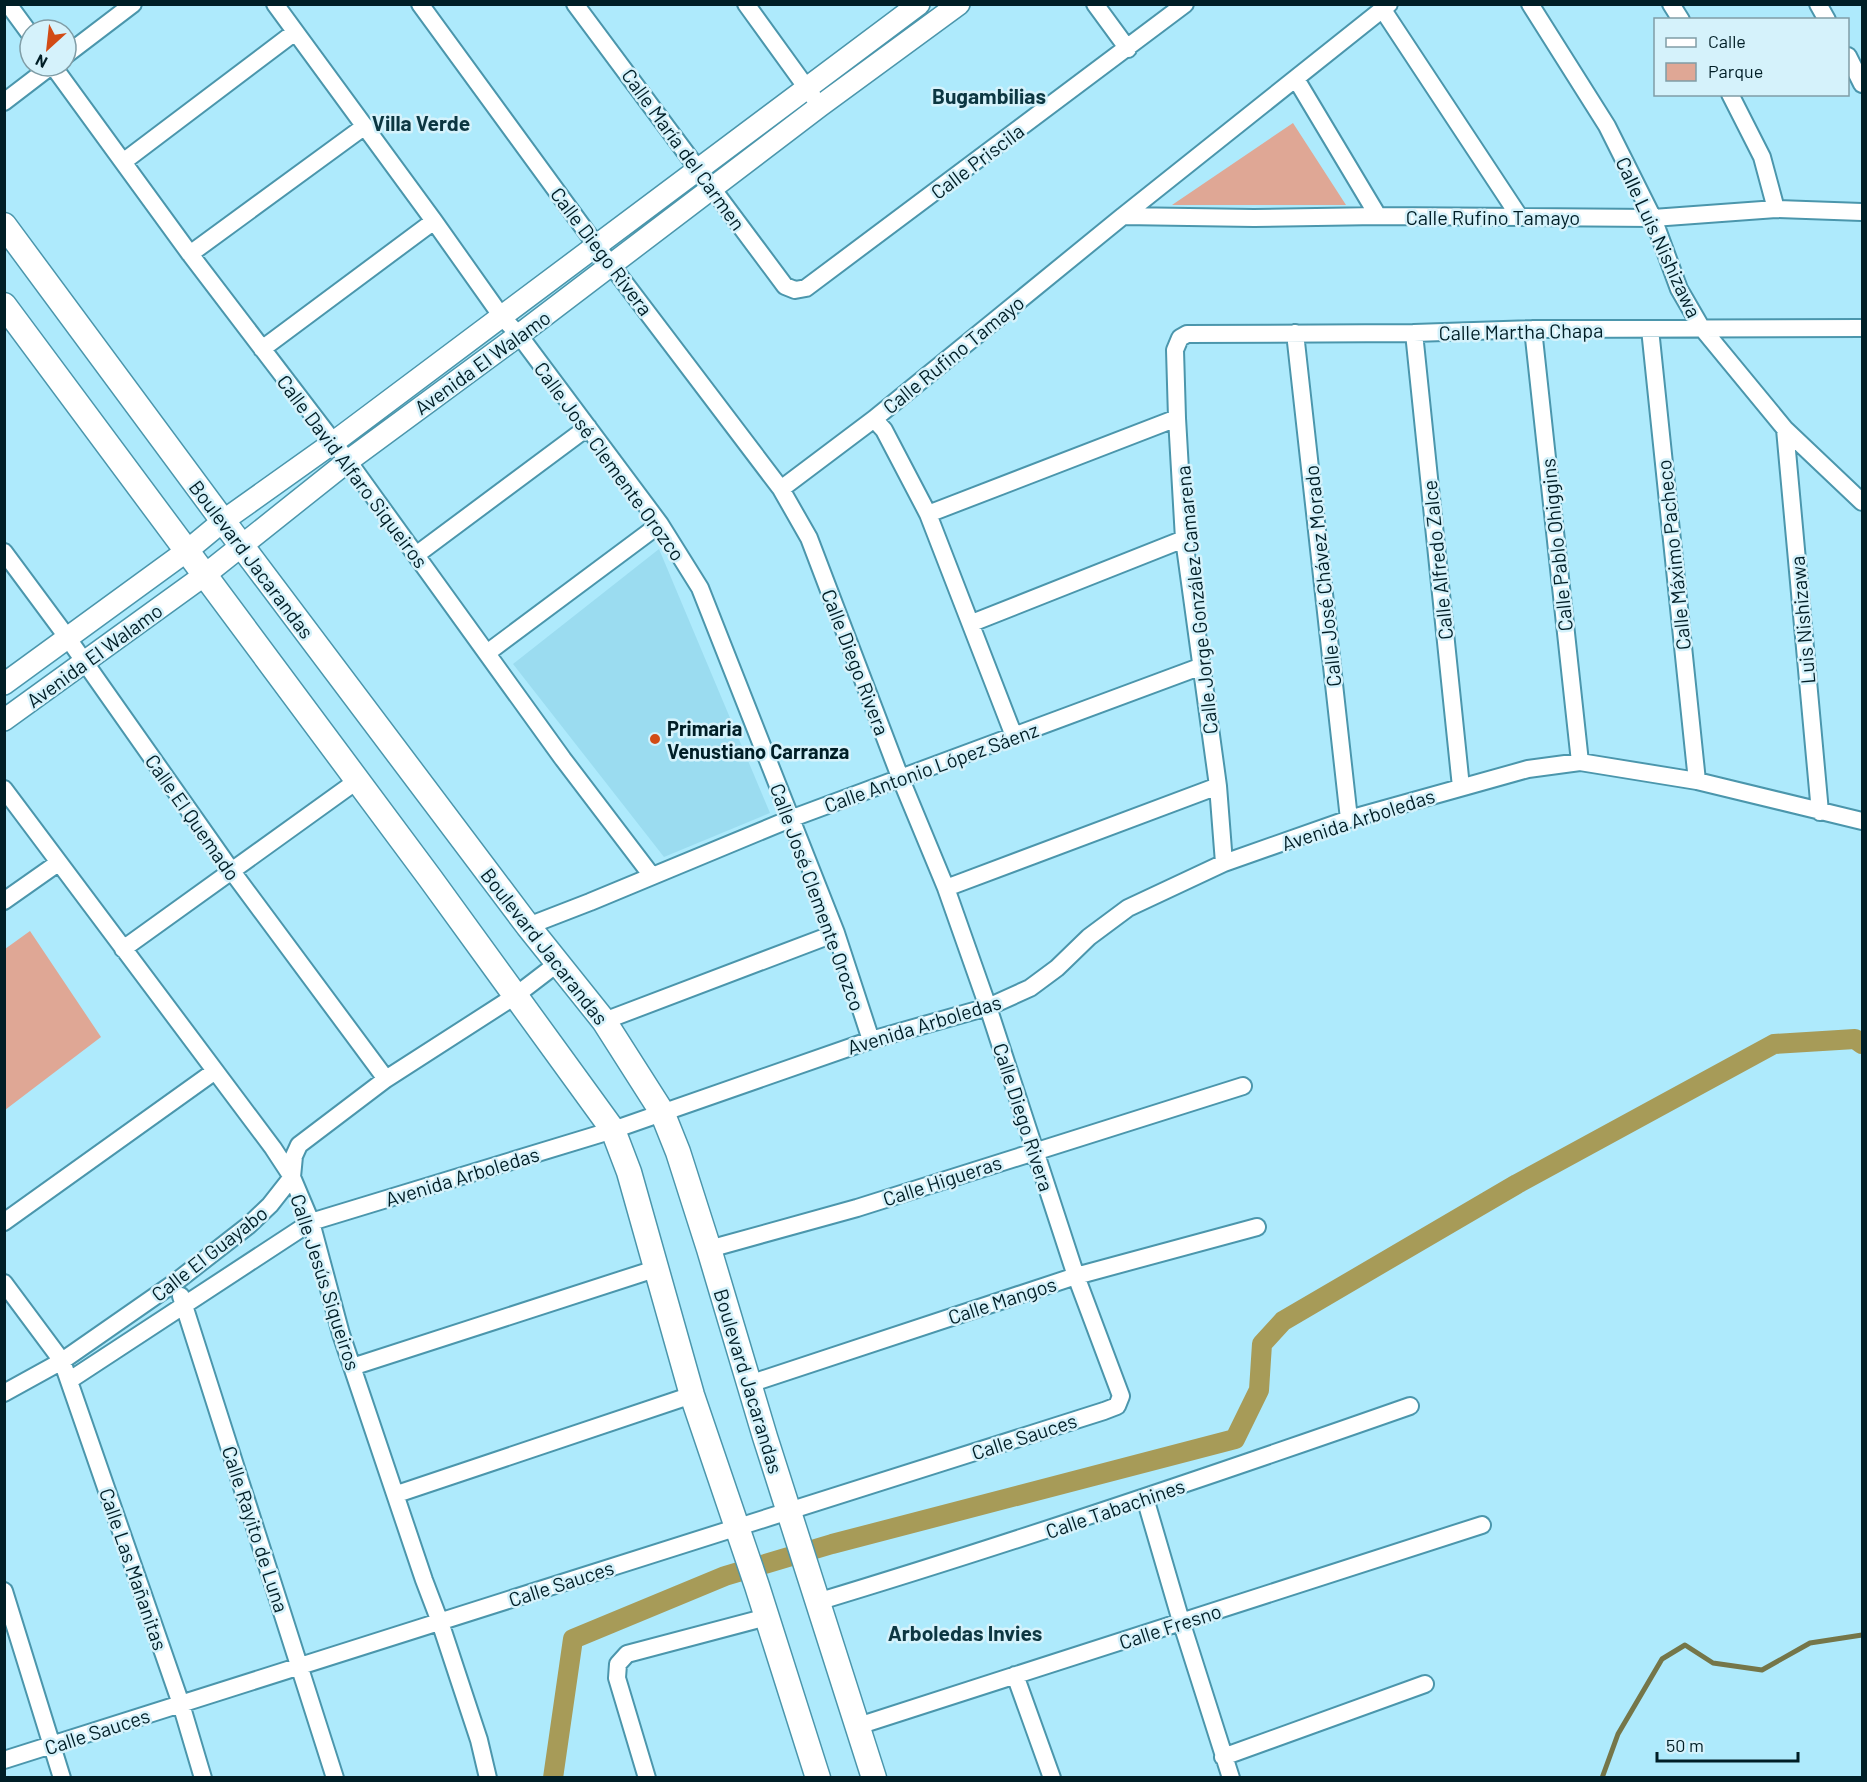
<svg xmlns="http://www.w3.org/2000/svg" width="1867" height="1782" font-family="Barlow,sans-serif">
<rect width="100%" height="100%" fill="#aeeafc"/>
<path fill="#9bdcf0" d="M 659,549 L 770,813 L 664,857 L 513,664 Z"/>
<path fill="#dfa795" d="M 1293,123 L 1346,205 L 1172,205 Z
M 30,931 L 101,1037 L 5,1110 L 5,949 Z"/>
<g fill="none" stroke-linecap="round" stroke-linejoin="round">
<path stroke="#757649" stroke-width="5" d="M 1602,1778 L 1618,1734 L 1662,1659 L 1685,1645 L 1713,1663 L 1762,1670 L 1810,1643 L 1862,1635"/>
<path stroke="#a79b58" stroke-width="20" d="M 553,1778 L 573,1639 L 725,1576 L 832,1544 L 1235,1439 L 1259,1390 L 1262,1344 L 1283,1321 L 1517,1184 L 1774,1044 L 1855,1039 L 1862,1044"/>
<g stroke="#4b96ac" stroke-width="20">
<path id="minor" d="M 8,4 L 30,34
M 275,4 L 434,221 L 502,317 L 519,335 L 660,524 L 700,588 L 836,933 L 871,1040
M 575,4 L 785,286 L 795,290 L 806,288 L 1185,4
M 746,4 L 814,98
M 1095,4 L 1128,49
M 1530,4 L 1607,126 L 1653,218 L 1679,289 L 1701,327 L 1785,429 L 1862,502
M 1671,4 L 1681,20
M 1818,4 L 1827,20
M 1383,10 L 1519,216
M 66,55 L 133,4
M 1848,56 L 1862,84
M 53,66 L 190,254 L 348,461 L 563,759 L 652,876
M 1296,79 L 1378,216
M 1730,94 L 1762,157 L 1776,209
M 4,102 L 51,66
M 123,162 L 295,32
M 1123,216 L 1389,4
M 190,254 L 365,126
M 1533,329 L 1580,762
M 1650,329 L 1697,781
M 1295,333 L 1349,819
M 1414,333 L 1461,787
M 262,349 L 434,221
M 874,419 L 884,430 L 928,514 L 1014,736
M 1785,429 L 1820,812
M 781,489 L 874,419 L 1123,216 L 1254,218 L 1378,216 L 1653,218 L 1776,209 L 1862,212
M 928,514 L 1177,418
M 4,552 L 67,637 L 231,870 L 386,1079
M 416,555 L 588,427
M 972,623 L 1184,539
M 487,653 L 660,524
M 4,789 L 273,1148 L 292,1177 L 311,1222 L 341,1334 L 424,1580 L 440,1622 L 479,1740 L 488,1778
M 1224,863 L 1218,786 L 1184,539 L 1177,418 L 1175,350 L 1180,338 L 1187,334 L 1414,333 L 1533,329 L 1862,328
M 946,888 L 1218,786
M 4,901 L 58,863
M 528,926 L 590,902 L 790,819 L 1202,666
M 123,949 L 358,780
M 604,1021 L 836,933
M 4,1222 L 215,1071
M 709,1249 L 857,1208 L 1243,1086
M 4,1283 L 62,1361 L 181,1704 L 203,1778
M 181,1296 L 335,1778
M 352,1367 L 655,1269
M 70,1380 L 311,1222 L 613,1130 L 871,1040 L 988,1007 L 1030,988 L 1057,968 L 1089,937 L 1128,908 L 1224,863 L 1349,819 L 1528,769 L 1580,762 L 1697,781 L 1862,821
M 749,1384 L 1076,1276 L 1257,1227
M 4,1393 L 62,1361 L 177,1281 L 249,1225 L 270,1205 L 292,1177 L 294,1156 L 299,1145 L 386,1079 L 515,996 L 558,963
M 397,1494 L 692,1395
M 1145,1498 L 1181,1621 L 1231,1778
M 4,1591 L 62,1778
M 817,1602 C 1016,1542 1213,1475 1410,1406
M 1015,1675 L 1052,1778
M 858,1726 L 1482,1525
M 1223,1757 L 1425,1684
M 4,1760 L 1104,1411 L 1117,1406 L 1121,1396 L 1076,1276 L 988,1007 L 946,888 L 900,777 L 809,538 L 781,489 L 596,245 L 420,4
M 647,1778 L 617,1678 L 618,1664 L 627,1654 L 767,1617"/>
</g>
<g stroke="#4b96ac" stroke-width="24">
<path id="tertiary" d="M 4,684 L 188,550 L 223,521 L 334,442 L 919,4
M 4,720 L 206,574 L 348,461 L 519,335 L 820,106 L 959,4"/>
</g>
<g stroke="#4b96ac" stroke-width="27">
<path id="secondary" d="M 4,225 L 223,521 L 528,926 L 604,1021 L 662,1112 L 678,1152 L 709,1249 L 765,1437 L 874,1778
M 4,305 L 430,878 L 613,1130 L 629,1172 L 692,1395 L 757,1586 L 818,1778"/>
</g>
<use href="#minor" stroke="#fff" stroke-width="16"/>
<use href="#tertiary" stroke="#fff" stroke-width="21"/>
<use href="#secondary" stroke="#fff" stroke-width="24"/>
</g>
<circle fill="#d24b15" stroke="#d5f2fb" stroke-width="2" cx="655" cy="739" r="6"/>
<g text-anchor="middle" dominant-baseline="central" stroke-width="5" stroke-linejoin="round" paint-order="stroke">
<g font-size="20" fill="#001e26" stroke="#d5f2fb">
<text transform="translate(684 149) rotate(54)">Calle María del Carmen</text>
<text transform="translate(977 161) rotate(-37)">Calle Priscila</text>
<text x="1493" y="217">Calle Rufino Tamayo</text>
<text transform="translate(1659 237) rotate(65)">Calle Luis Nishizawa</text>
<text transform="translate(602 251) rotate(53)">Calle Diego Rivera</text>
<text transform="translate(1521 331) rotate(-1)">Calle Martha Chapa</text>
<text transform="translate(953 354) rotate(-39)">Calle Rufino Tamayo</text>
<text transform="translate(482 362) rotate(-36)">Avenida El Walamo</text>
<text transform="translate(610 461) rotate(54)">Calle José Clemente Orozco</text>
<text transform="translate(353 471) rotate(53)">Calle David Alfaro Siqueiros</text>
<text transform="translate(1556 545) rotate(-96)">Calle Pablo Ohiggins</text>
<text transform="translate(1673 555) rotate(-96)">Calle Máximo Pacheco</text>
<text transform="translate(252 559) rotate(53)">Boulevard Jacarandas</text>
<text transform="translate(1437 560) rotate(-96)">Calle Alfredo Zalce</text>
<text transform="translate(1322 576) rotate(-96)">Calle José Chávez Morado</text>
<text transform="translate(1196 600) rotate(-96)">Calle Jorge González Camarena</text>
<text transform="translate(1802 620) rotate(-95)">Luis Nishizawa</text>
<text transform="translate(94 655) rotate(-36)">Avenida El Walamo</text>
<text transform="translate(856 662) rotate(69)">Calle Diego Rivera</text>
<text transform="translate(931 767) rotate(-20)">Calle Antonio López Sáenz</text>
<text transform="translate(193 817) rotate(55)">Calle El Quemado</text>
<text transform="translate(1358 819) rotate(-18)">Avenida Arboledas</text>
<text transform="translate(818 897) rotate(70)">Calle José Clemente Orozco</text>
<text transform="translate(545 946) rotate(52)">Boulevard Jacarandas</text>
<text transform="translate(924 1024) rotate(-17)">Avenida Arboledas</text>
<text transform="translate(1024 1117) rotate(72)">Calle Diego Rivera</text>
<text transform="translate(462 1176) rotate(-17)">Avenida Arboledas</text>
<text transform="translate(942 1180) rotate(-18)">Calle Higueras</text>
<text transform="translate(209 1253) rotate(-38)">Calle El Guayabo</text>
<text transform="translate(326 1282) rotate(72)">Calle Jesús Siqueiros</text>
<text transform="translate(1002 1300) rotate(-18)">Calle Mangos</text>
<text transform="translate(749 1381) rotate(73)">Boulevard Jacarandas</text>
<text transform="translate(1024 1436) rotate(-18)">Calle Sauces</text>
<text transform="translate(1115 1508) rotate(-19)">Calle Tabachines</text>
<text transform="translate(256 1529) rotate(72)">Calle Rayito de Luna</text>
<text transform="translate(134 1569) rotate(71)">Calle Las Mañanitas</text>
<text transform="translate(561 1583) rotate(-18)">Calle Sauces</text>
<text transform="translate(1170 1626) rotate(-18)">Calle Fresno</text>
<text transform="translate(97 1731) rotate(-18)">Calle Sauces</text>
</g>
<g font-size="20" font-weight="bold" fill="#001e26" stroke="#d5f2fb" text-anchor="start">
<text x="667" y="728">Primaria<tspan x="667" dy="23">Venustiano Carranza</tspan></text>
</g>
<g font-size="21" font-weight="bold" fill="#0c3641" stroke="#d5f2fb">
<text x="989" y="95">Bugambilias</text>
<text x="421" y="122">Villa Verde</text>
<text x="965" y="1632">Arboledas Invies</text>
</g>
</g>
<rect width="1867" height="1782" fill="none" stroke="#001e26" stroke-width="12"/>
<rect x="1654" y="18" width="195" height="78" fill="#d5f2fb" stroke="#809da6" stroke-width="1.5"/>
<rect x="1666" y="38" width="30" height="9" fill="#ffffff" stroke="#809da6" stroke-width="1.5"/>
<text x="1708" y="48" font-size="18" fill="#001e26">Calle</text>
<rect x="1666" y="63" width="30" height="18" fill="#dfa795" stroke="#809da6" stroke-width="1.5"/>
<text x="1708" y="78" font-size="18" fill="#001e26">Parque</text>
<g transform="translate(48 48) rotate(207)"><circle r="28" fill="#d5f2fb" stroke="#809da6" stroke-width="1.5"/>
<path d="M0-4.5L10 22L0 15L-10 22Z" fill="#d24b15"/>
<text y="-9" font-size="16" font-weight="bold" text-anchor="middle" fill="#001e26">N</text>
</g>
<path d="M1657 1752v9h141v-9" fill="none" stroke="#001e26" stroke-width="3"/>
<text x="1666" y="1752" font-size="18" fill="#001e26" stroke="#d5f2fb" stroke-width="4.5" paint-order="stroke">50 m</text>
</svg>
